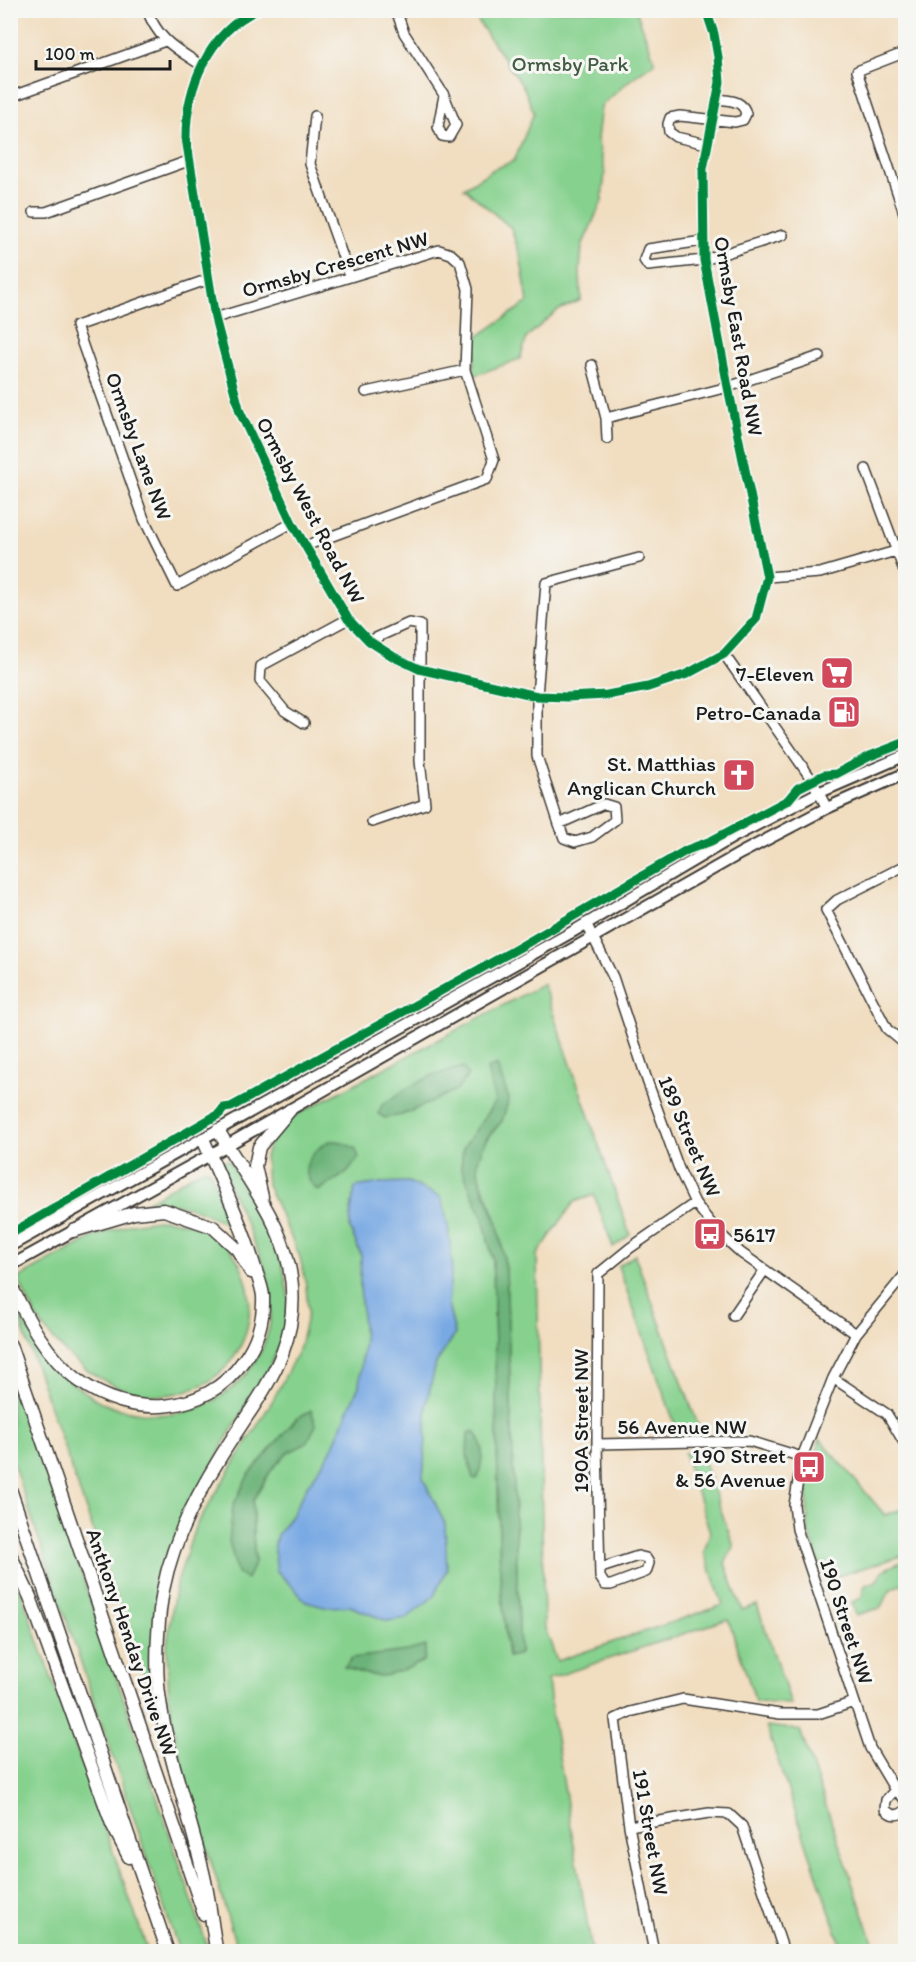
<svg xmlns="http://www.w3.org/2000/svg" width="916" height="1962" font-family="Itim,sans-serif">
<rect width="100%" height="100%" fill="#f6f6f2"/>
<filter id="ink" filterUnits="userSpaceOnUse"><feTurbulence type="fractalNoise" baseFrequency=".0167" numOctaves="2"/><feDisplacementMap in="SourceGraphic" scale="12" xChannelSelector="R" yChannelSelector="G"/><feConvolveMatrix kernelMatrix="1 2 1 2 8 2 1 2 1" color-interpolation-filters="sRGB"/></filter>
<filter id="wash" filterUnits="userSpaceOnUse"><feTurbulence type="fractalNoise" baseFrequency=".008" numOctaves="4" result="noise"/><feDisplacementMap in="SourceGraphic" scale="24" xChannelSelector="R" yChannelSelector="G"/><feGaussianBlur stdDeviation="1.35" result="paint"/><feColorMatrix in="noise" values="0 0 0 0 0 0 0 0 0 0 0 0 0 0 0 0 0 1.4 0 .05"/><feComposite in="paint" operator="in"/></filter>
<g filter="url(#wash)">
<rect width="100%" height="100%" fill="#f1ddbf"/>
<path fill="#86d18e" stroke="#517655" stroke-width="1.5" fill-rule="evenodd" d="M 633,10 L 637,13 L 655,62 L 630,80 L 601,106 L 597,139 L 605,172 L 602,201 L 582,246 L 580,271 L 581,300 L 557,311 L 527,337 L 520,359 L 473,376 L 476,338 L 528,302 L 520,255 L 511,228 L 464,188 L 494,169 L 514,161 L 534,113 L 524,88 L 471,11 Z
M 543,984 L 630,1235 L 613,1247 L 594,1195 L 574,1202 L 537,1255 L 544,1625 L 557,1661 L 723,1605 L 704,1552 L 710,1532 L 684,1453 L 700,1451 L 734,1547 L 725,1563 L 742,1610 L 757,1605 L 791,1704 L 756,1702 L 728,1619 L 548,1679 L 552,1715 L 592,1951 L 238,1952 L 180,1758 L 169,1703 L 167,1644 L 175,1589 L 195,1527 L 273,1400 L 300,1347 L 308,1312 L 306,1285 L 300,1257 L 267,1185 L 265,1156 L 272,1137 L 286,1123 L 300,1113 ZM 487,1069 L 502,1121 C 459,1170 483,1173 497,1223 C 501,1238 503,1254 506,1269 L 520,1654 L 508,1657 L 500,1574 L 493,1260 L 483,1218 L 461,1167 L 485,1116 L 495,1102 ZM 408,1182 L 441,1197 L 448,1225 L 452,1264 L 448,1304 L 455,1334 L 436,1363 L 426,1405 L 426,1435 L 423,1478 L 445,1524 L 387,1621 L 350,1606 L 306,1601 L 277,1571 L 274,1550 L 277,1535 L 293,1513 L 308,1485 L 330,1453 L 359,1386 L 364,1340 L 360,1285 L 361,1255 L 350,1228 L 355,1188 L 381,1183 ZM 296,1419 L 307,1443 L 287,1453 L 271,1470 L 253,1501 L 253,1534 L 255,1562 L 233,1506 L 248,1476 Z
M 226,1160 L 230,1162 L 272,1235 L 283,1267 L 289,1299 L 285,1332 L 270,1367 L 223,1444 L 164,1576 L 157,1714 L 18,1315 L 20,1315 C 40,1351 55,1374 91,1396 C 96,1399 102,1403 107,1405 C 125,1412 160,1417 179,1413 C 232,1404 275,1355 271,1300 C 270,1276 260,1257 251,1235 C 241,1213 231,1190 222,1168 L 222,1163 Z
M 202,1169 L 208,1169 L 210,1171 L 229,1218 L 227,1222 L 225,1223 C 197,1209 172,1197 140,1206 Z
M 163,1219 C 185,1222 209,1226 225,1243 C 262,1283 257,1348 212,1379 C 208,1383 201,1385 196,1387 C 135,1414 71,1369 38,1319 C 30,1307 24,1292 18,1278 L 93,1237 L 131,1224 Z
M 635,1255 L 635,1256 L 701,1433 L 678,1433 L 618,1266 Z
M 11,1366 L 209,1951 L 179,1951 L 11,1457 Z
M 820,1439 L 885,1515 L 905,1508 L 905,1555 L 825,1580 L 808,1531 L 807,1479 Z
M 905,1560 L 905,1583 L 891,1589 L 880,1608 L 856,1615 L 852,1602 L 861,1598 L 865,1585 L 876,1582 L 883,1570 Z
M 10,1570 L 19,1586 L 148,1951 L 11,1951 Z
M 766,1726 L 800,1730 L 876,1951 L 843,1951 Z"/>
<path fill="#6cb379" stroke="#44684a" stroke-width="1.5" d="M 497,1065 L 509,1099 L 502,1121 L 486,1139 L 477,1163 L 480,1182 L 497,1222 L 506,1269 L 520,1654 L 508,1657 L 500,1574 L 493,1260 L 483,1218 L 461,1167 L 463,1148 L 495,1102 L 487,1069 Z
M 463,1067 L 468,1075 L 458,1089 L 427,1104 L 402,1115 L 385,1118 L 378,1114 L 382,1105 L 406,1089 L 431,1076 Z
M 329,1141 L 338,1141 L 355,1148 L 359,1157 L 348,1172 L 318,1191 C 296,1171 308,1154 329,1141 Z
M 311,1410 L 316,1425 L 307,1443 L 287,1453 L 271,1470 L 253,1501 L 253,1534 L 255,1562 L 247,1579 L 237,1573 L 229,1541 L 233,1506 L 248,1476 L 296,1419 Z
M 475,1431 C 486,1446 482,1461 478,1478 L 473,1479 L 467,1455 L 468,1433 Z
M 426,1646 L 424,1661 C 387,1677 383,1682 344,1667 L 352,1658 L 407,1651 Z"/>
<path fill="#78a9e3" stroke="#4a6280" stroke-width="1.5" d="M 408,1182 L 441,1197 L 448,1225 L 452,1264 L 448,1304 L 455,1334 L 436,1363 L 426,1405 L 426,1435 L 423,1478 L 445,1524 L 447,1569 L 434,1596 L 407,1618 L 387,1621 L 350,1606 L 328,1607 L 306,1601 L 277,1571 L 274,1550 L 277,1535 L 293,1513 L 308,1485 L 330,1453 L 359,1386 L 364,1340 L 360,1285 L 361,1255 L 350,1228 L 351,1210 L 355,1187 L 381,1183 Z"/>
</g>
<g filter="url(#ink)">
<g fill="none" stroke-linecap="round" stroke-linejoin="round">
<g stroke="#3c3934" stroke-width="12">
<path id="minor" d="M 147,10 C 159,41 175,48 201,65
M 257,10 C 208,33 186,87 186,138 L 215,318 L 240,412 L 292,523 L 348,619 L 369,641 L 394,657 L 419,669 L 537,696 L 567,697 L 607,695 L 648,687 L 687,674 L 724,654 L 756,619 L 767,577 L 728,387 L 704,260 L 703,169 L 720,82 L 718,57 L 714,34 L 706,10
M 396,10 L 404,33 L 444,95 L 456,125 L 449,137 L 442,136 L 438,127 L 444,95
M 906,52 L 857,71 L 906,219
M 10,97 L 165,41
M 315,116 L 310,164 L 350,277
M 707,144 L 676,137 L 669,132 L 668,124 L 670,118 L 680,116 L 735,122 L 743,120 L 746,114 C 743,100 730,101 718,99
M 34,212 L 46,212 L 188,161
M 703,241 L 648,249 L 644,260 L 648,266 L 704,260 L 783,235
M 209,279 L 76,326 L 144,519 L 177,586 L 292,523
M 215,318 L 439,250 L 451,254 L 460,262 L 468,289 L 465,370 L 494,460 L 487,479 L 305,546
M 592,365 L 606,418 L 607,439
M 366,392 L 465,370
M 606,418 L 728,387 L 820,356
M 866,469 L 906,576
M 767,577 L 820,573 L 906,548
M 369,641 L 409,623 L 420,625 L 420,761 L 425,804 L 372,822
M 724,654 L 812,780 L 827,808
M 304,723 L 285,711 L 260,681 L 261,666 L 348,619
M 559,824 L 564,838 L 575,842 L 592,837 L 615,820 L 614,807 L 604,804 L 559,824 L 537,756 L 537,696 L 546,583 L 639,558
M 906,865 L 837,900 L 826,910 L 887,1029 L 906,1045
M 586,923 L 613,977 L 648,1083 L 679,1169 L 695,1203 L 717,1231 L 741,1253 L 856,1334
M 906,1273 L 856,1334 L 833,1378 L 802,1457 L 794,1505 L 797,1529 L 870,1748 L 895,1790 L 906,1800
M 733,1316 L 764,1271
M 833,1378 L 887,1414 L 903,1441
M 597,1444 L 749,1441 L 802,1457
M 601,1568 L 638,1556 L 646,1558 L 649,1563 L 646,1572 L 611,1585 L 605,1585 L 600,1577 L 597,1444 L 598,1274 L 630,1248 L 695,1203
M 895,1790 L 886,1800 L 885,1809 C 891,1816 898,1817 906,1810
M 629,1826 L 709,1813 L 729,1814 L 742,1826 L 784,1952
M 654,1952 L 629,1826 L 615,1719 L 630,1712 L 683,1699 L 780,1714 L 818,1714 L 854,1702"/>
</g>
<g stroke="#3c3934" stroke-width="14">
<path id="major" d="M 10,1246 L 572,932 L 735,836 L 818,793 L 906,755
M 10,1266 L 210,1155 L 741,853 L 827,808 L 906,773"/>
</g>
<g stroke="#3c3934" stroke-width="15">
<path id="highway" d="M 262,1197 L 255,1166 L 259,1147 L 290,1110
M 73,1231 L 134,1213 L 164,1210 L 213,1227 L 237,1249 L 251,1272
M 10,1284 C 28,1320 46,1356 78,1380 C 130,1419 206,1416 244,1360 C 257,1342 264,1319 263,1296 C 262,1286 257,1275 254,1265 C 241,1222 221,1180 203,1139
M 10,1345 L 204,1914
M 10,1489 L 168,1952
M 10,1554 L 30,1597 L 112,1824 L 129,1857
M 216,1948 C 211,1921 209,1894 202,1868 C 189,1812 168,1758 160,1701 C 155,1671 157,1640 160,1610 C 166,1554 192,1503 221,1456 C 260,1393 306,1346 289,1266 C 279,1218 242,1172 218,1130"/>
</g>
<use href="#minor" stroke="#fff" stroke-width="9"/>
<use href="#major" stroke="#fff" stroke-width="10"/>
<use href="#highway" stroke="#fff" stroke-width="12"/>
<g stroke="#f6f6f2" stroke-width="13">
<path id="cycleway" d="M 257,10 C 208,33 186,87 186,138 L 215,318 L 240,412 L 292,523 L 348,619 L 369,641 L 394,657 L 419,669 L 537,696 L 567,697 L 607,695 L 648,687 L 687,674 L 724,654 L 756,619 L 767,577 L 728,387 L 704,260 L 703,169 L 720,82 L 718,57 L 714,34 L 706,10
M 10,1234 L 219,1114 L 224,1108 L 231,1107 L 520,947 L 687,850 L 711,841 L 788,800 L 798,788 L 824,775 L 836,774 L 870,756 L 906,742"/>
</g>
<use href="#cycleway" stroke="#00873e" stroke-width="9"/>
</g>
</g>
<defs>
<g id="supermarket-square" transform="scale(1.725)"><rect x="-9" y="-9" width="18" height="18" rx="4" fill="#d1495b" stroke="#f6f6f2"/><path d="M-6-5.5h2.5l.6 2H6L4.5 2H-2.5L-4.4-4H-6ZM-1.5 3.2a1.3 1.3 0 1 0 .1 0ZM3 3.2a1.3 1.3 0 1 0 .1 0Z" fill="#fff"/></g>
<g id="fuel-square" transform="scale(1.725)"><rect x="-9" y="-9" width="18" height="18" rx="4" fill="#d1495b" stroke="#f6f6f2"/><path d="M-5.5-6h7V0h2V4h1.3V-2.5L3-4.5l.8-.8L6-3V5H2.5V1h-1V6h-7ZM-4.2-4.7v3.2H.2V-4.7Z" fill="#fff"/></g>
<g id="church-square" transform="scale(1.725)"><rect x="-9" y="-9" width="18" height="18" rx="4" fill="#d1495b" stroke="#f6f6f2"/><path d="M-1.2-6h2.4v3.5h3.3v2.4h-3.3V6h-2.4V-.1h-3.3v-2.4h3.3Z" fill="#fff"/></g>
<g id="bus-square" transform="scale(1.725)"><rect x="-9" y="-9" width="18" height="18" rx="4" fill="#d1495b" stroke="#f6f6f2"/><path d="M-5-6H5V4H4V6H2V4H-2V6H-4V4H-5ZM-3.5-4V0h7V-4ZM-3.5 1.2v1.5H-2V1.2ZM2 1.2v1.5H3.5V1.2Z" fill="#fff"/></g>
</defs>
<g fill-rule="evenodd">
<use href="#supermarket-square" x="837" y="673"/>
<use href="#fuel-square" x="844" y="712"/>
<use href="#church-square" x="739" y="775"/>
<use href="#bus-square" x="710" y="1234"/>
<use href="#bus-square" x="809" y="1467"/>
</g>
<g text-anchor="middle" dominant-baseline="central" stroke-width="6" stroke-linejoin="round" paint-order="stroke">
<g font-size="21" fill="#415b44" stroke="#f6f6f2">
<text x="570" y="63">Ormsby Park</text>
</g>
<g font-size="21" fill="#1c1c1c" stroke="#f6f6f2">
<text transform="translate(335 264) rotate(-16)">Ormsby Crescent NW</text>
<text transform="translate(739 336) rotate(80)">Ormsby East Road NW</text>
<text transform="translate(139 446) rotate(70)">Ormsby Lane NW</text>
<text transform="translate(311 510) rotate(62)">Ormsby West Road NW</text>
<text transform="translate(690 1136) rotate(67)">189 Street NW</text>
<text transform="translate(580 1421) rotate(-90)">190A Street NW</text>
<text x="682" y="1426">56 Avenue NW</text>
<text transform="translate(847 1621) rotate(72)">190 Street NW</text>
<text transform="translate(132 1642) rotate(71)">Anthony Henday Drive NW</text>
<text transform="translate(651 1832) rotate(80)">191 Street NW</text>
</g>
<g font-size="21" fill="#1c1c1c" stroke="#f6f6f2" text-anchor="end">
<text x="814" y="673">7-Eleven</text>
<text x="821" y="712">Petro-Canada</text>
<text x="716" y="763">St. Matthias<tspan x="716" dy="24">Anglican Church</tspan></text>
<text x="733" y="1234" text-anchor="start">5617</text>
<text x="786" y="1455">190 Street<tspan x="786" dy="24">&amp; 56 Avenue</tspan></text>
</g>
</g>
<rect width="916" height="1962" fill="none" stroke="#f6f6f2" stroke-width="36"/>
<path d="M36 60v9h134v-9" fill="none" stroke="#1c1c1c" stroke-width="3"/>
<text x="45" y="60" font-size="18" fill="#1c1c1c" stroke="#f6f6f2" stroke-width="4.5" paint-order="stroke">100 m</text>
</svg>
